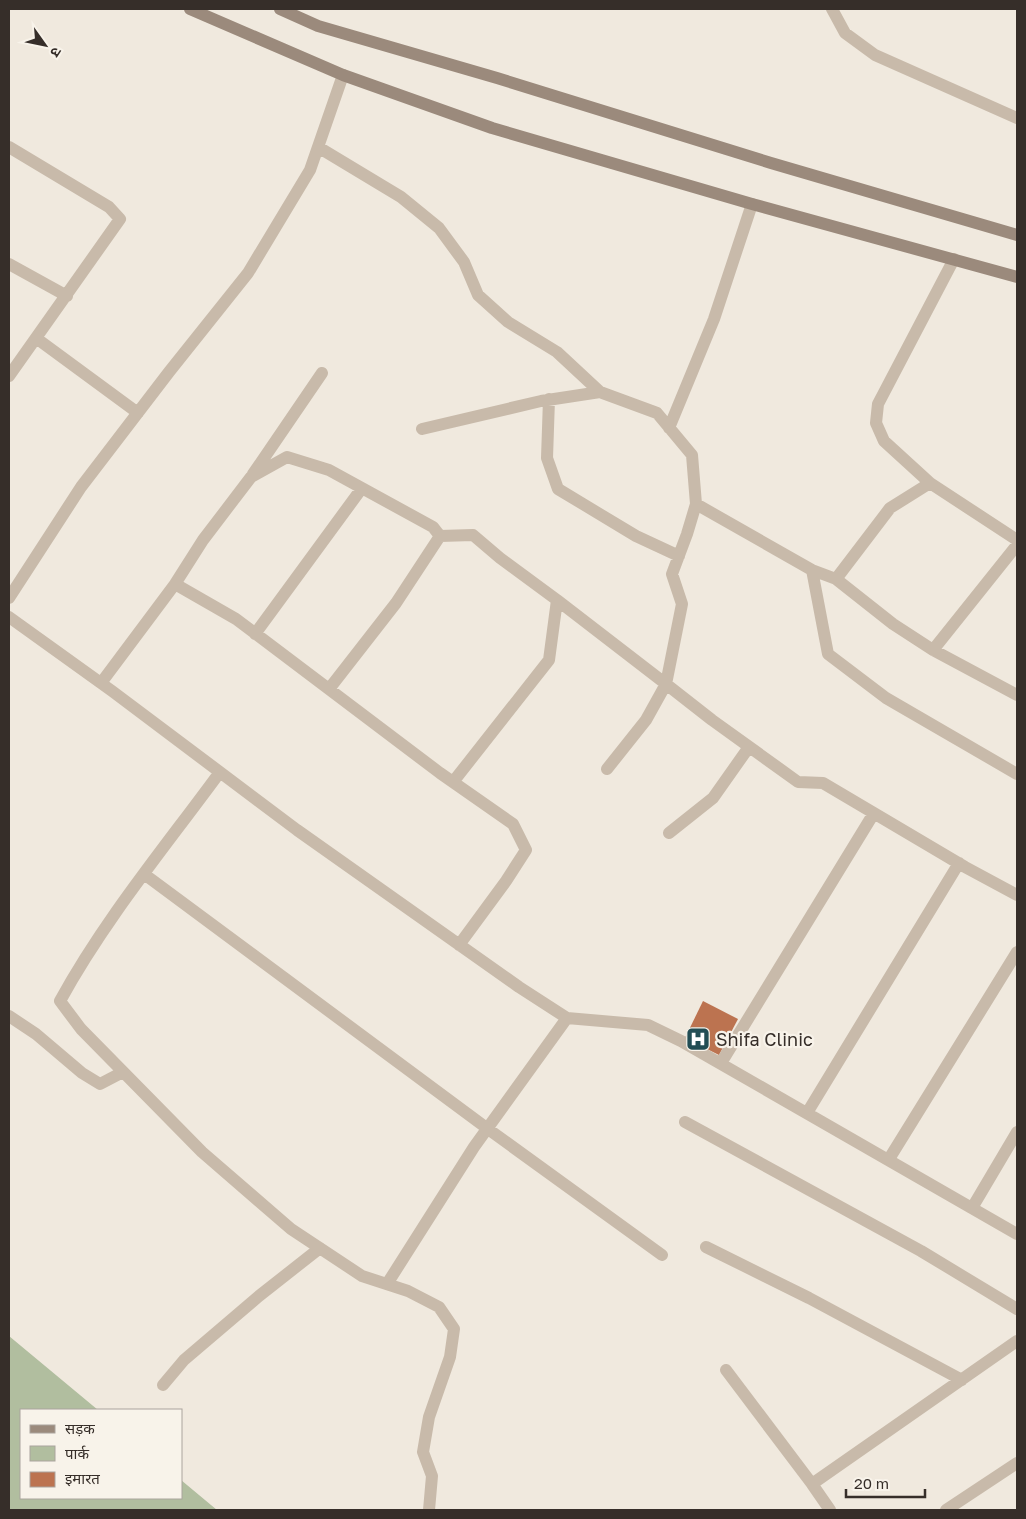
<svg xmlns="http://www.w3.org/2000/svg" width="1026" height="1519" font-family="'Golos Text','Noto Sans Devanagari',sans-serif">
<rect width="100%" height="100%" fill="#f0e9de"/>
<path fill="#b1be9f" d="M 9,1336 L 98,1410 L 21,1410 L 21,1498 L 181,1498 L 181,1480 L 217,1510 L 9,1510 Z"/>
<path fill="#bc7350" d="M 703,1001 L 738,1019 L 719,1055 L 685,1038 Z"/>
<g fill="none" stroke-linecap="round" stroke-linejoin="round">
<path stroke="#c8baaa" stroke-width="12" d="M 832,9 L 845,33 L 875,55 L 1017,118
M 9,147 L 109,207 L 120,219 L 9,376
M 318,147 L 401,197 L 439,228 L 464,262 L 478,295 L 508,322 L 557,352 L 600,392
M 9,264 L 67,296
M 36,338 L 138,413
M 549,399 L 547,458 L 558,489 L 636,536 L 679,556
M 669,428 L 714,319 L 752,204
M 422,429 L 541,401 L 600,392 L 657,413 L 692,455 L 696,504 L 687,534 L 672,574 L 682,604 L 666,684 L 712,720 L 798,782 L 823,783 L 965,867 L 1017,895
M 253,474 L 322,373
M 930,483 L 884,441 L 876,423 L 878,404 L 954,259
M 696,504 L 812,570 L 836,579 L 893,624 L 933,650 L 1017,695
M 440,536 L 473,535 L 500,558 L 557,600 L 549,660 L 453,782
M 812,570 L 828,654 L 886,698 L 1017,774
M 836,579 L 890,508 L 930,483 L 1017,540
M 175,584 L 236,619 L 440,773 L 513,824 L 526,850 L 506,881 L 459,945
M 9,598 L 81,487 L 169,372 L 248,273 L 310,170 L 343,75
M 557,600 L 666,684 L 646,720 L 607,769
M 9,617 L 112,691 L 297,830 L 519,987 L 567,1018 L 648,1025 L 681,1041 L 1017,1234
M 255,634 L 362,488
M 933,650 L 1017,545
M 101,683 L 175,584 L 203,540 L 251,477 L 287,457 L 329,470 L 433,527 L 440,536 L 396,603 L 329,689
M 220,772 C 165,847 105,919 60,1001 L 81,1029 L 202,1152 L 291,1229 L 362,1276 L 408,1291 L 439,1307 L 454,1329 L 450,1357 L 429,1417 L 423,1452 L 432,1476 L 429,1510
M 669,833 L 713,798 L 749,747
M 144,874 L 488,1129 L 662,1255
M 9,1016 L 36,1034 L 82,1073 L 100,1084 L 123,1072
M 721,1063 L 874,813
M 807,1113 L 959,863
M 685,1122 L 921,1251 L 1017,1309
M 889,1159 L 1017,952
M 972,1208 L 1017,1132
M 706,1247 L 809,1298 L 962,1380
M 387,1284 L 474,1147 L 567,1018
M 726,1370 L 812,1484 L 830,1510
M 163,1385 L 184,1360 L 259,1296 L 320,1248
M 812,1484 L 1017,1341
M 946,1510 L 1017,1463"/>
<path stroke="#9b8a7c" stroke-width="12" d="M 190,9 L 343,75 L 492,128 L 752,204 L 1017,277
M 280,9 L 318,26 L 497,78 L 771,163 L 1017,235"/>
</g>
<defs>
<g id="hospital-square" transform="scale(1.25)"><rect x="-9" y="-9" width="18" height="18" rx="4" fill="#224d54" stroke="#f8f3ea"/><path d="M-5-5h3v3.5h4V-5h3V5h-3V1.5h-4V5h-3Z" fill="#fff"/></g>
</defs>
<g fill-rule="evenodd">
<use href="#hospital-square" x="698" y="1039"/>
</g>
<g text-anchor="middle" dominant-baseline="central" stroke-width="4.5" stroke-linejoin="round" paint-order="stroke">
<g font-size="18" fill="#362e29" stroke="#f8f3ea" text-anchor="start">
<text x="716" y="1039">Shifa Clinic</text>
</g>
</g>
<rect width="1026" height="1519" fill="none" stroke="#362e29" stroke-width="20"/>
<rect x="20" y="1409" width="162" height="90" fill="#f8f3ea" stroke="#aaa49d"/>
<rect x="30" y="1425" width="25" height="8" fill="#9b8a7c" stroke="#aaa49d"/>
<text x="65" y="1434" font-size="15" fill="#362e29">सड़क</text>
<rect x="30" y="1446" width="25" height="15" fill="#b1be9f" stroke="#aaa49d"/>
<text x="65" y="1459" font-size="15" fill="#362e29">पार्क</text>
<rect x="30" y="1472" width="25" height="15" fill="#bc7350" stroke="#aaa49d"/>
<text x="65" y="1484" font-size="15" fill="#362e29">इमारत</text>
<g transform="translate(45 45) rotate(123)" stroke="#f8f3ea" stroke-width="4" paint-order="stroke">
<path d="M0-4L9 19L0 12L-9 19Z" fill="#362e29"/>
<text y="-8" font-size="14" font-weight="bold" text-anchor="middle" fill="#362e29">उ</text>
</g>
<path d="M846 1489v8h79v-8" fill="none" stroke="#362e29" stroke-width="2.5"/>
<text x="854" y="1489" font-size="15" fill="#362e29" stroke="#f8f3ea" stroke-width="4" paint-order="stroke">20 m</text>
</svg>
